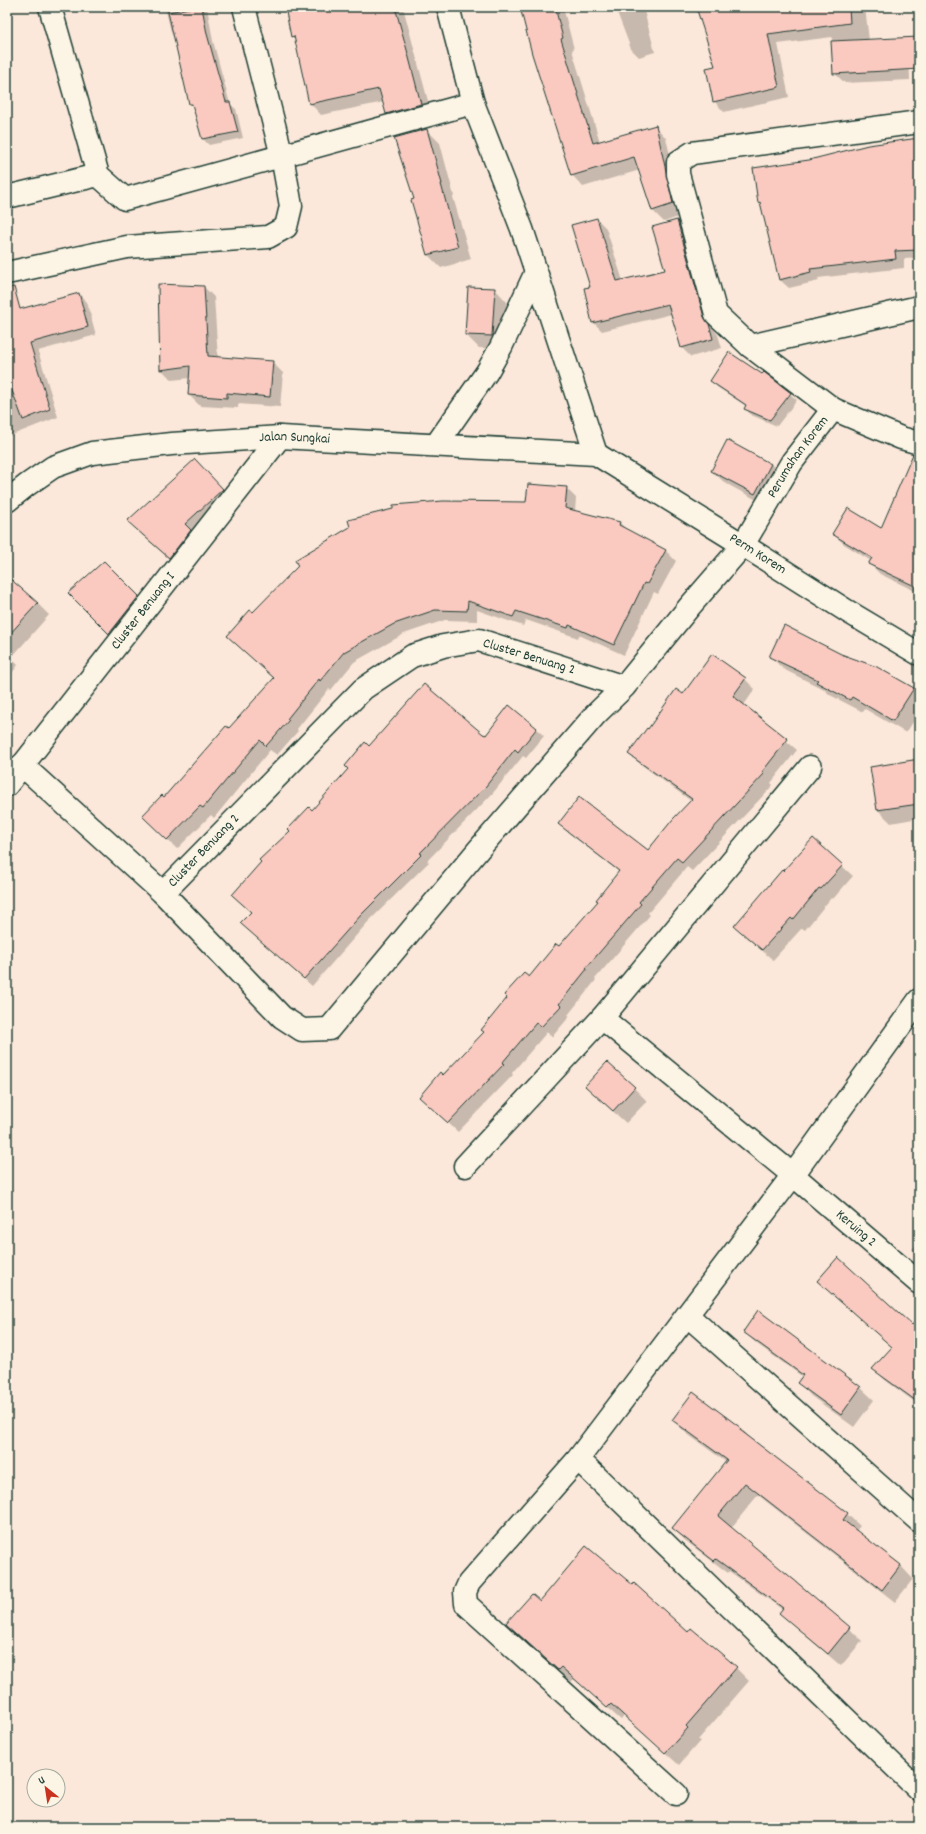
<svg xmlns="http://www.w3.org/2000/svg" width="926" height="1834" font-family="Dekko,sans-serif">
<rect width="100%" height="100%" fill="#fbe8da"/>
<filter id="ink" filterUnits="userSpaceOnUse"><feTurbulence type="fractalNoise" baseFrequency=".025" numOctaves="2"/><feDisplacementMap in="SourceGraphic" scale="8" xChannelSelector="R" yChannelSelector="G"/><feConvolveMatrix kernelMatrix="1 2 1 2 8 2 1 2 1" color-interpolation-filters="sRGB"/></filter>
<g filter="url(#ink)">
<path fill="#0003" d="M 165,7 L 207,7 L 213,41 L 230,104 L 236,109 L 243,138 L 209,145 L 203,139 L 195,108 L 190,104 L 175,38 L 172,35 Z
M 286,7 L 403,7 L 432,116 L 399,125 L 387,113 L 384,102 L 321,115 L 310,103 L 296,40 L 292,36 Z
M 520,7 L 563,7 L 574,49 L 572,50 L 600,142 L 655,126 L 666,138 L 684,215 L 664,222 L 653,211 L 640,170 L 583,187 L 572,175 Z
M 615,7 L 643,7 L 655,52 L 639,57 L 631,49 Z
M 698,7 L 865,7 L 869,40 L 909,49 L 910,80 L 845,83 L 834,73 L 832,37 L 778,44 L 789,97 L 724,112 L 714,101 L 716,67 Z
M 427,130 L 440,143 L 454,196 L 453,197 L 471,259 L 441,268 L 428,255 L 412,201 L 415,200 Z
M 919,138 L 919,258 L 904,259 L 904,268 L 818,278 L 819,281 L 789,288 L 780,280 L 762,205 L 759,202 L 809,161 Z
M 597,219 L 606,228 L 623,281 L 667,271 L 677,221 L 686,230 L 713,328 L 718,335 L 722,348 L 691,357 L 682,348 L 672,314 L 602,331 L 593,322 L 591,288 Z
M 203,286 L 214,297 L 218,358 L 272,362 L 283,373 L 280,407 L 238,404 L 238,408 L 200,406 L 189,395 L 190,378 L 172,380 L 161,369 Z
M 495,289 L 507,302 L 505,349 L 479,348 L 466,335 Z
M 79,294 L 87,302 L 96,335 L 38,351 L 58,417 L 7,437 L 7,314 Z
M 711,380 L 790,394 L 797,400 L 777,426 L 751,415 L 745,408 L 746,406 L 717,387 Z
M 727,442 L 771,464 L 784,477 L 768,506 L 725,483 L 712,471 Z
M 919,464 L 919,593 L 880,574 L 870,564 L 871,561 L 844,544 L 833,534 L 882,530 Z
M 207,473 L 235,503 L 182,570 L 141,534 Z
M 566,488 L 576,498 L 575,512 L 620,523 L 627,530 L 666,551 L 676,561 L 658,594 L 654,592 L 624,655 L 579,635 L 578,638 L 526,620 L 523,626 L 477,610 L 477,621 L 445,620 L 404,634 L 354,662 L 331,690 L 329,689 L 297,729 L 298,731 L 277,755 L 270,750 L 214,818 L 211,815 L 177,849 L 153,826 L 164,799 L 275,679 L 228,636 L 253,613 Z
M 104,562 L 150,608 L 121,645 L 70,593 Z
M 7,584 L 37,603 L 49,615 L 11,658 L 18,665 L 7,680 Z
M 712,655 L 745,679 L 755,689 L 744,705 L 797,750 L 771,783 L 773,785 L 761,798 L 692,871 L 687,867 L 648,913 L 650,915 L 595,979 L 596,980 L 568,1015 L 570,1016 L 552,1037 L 547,1032 L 512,1073 L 513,1075 L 458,1132 L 420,1097 L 485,1032 L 529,979 L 599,901 L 619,872 L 569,833 L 560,824 L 648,851 L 691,801 L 639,763 L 629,753 L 649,731 L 683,695 Z
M 770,656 L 913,689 L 919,695 L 919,713 L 906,733 L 865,709 L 863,712 L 830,695 L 825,690 L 783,669 Z
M 536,728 L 544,736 L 526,758 L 523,756 L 493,793 L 427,861 L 429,862 L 368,922 L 312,986 L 241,923 L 252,912 L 312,811 L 369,747 Z
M 919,760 L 919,818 L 891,823 L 878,810 L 871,768 Z
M 842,866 L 853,876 L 833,899 L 831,898 L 805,930 L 802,928 L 773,960 L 746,937 Z
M 634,1088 L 647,1101 L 626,1123 L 599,1099 Z
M 919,1242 L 919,1256 L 912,1249 Z
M 830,1293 L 912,1326 L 919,1320 L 919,1405 L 885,1380 L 874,1369 L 893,1348 Z
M 759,1312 L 861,1388 L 874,1400 L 854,1427 L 811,1396 L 799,1383 L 803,1377 L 757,1344 L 744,1332 Z
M 673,1420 L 741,1428 L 753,1441 L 847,1514 L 860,1526 L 856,1531 L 901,1566 L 913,1579 L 895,1602 L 758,1495 L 731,1528 L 849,1628 L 862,1641 L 841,1666 L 793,1625 L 781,1613 L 783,1610 L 729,1571 L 728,1573 L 686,1541 L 673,1528 L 726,1462 L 686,1433 Z
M 540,1602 L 688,1633 L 736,1668 L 749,1681 L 698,1740 L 700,1741 L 679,1765 L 624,1716 L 621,1720 L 574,1679 L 571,1682 L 507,1623 Z"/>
<path fill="#facac1" stroke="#1f3d34" d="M 195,7 L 202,7 L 207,34 L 226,102 L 230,102 L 238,132 L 202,139 L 192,104 L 189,104 L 168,12 Z
M 285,7 L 395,7 L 407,50 L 421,104 L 386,114 L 379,89 L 309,104 L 294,36 L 291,37 Z
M 520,7 L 555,7 L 563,38 L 561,39 L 593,143 L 656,125 L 673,204 L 652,211 L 634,157 L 571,176 L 532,54 Z
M 696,7 L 849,7 L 850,23 L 768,34 L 779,87 L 713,102 L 706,68 L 715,66 Z
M 919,37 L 919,69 L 833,74 L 831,41 Z
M 427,129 L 442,184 L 441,184 L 458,247 L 427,255 L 411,200 L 414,199 L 394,138 Z
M 919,138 L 919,250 L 895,251 L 896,259 L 810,269 L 811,272 L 779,280 L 760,202 L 758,203 L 753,168 L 809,160 L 868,145 Z
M 597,218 L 617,281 L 665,270 L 652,227 L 677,220 L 704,317 L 709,324 L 713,339 L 681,348 L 668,304 L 592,323 L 584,288 L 590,287 L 571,225 Z
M 158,284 L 204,286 L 208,356 L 273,361 L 270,397 L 227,393 L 227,398 L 188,395 L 190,366 L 160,370 Z
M 14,287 L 20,309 L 79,293 L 88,327 L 30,343 L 50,409 L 23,420 L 7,377 L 7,288 Z
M 468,287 L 495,288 L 492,336 L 465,335 Z
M 729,352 L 762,374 L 764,372 L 791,393 L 770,420 L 744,409 L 746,405 L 710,381 Z
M 727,440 L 771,464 L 755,494 L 711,471 Z
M 913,454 L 919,455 L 919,588 L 868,564 L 872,558 L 832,534 L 848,508 L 881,528 Z
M 195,459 L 223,489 L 185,524 L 191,530 L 169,558 L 127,521 Z
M 528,484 L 567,487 L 565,508 L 620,522 L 619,525 L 666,550 L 647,584 L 644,583 L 614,645 L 569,625 L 568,628 L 516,611 L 513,617 L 468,601 L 467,611 L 435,610 L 394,624 L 344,652 L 320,681 L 319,679 L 287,719 L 289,720 L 266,746 L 260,740 L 203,808 L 200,806 L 167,840 L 142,816 L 162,795 L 164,797 L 226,726 L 229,728 L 274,678 L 227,636 L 250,610 L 253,612 L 298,566 L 295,560 L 350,527 L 348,520 L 393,509 L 393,505 L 443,501 L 526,502 Z
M 104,561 L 139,596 L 109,634 L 68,593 Z
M 7,576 L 38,603 L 7,637 Z
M 784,625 L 841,654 L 877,667 L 914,688 L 893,721 L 852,697 L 850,700 L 816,682 L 818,680 L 769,657 Z
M 712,654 L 746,678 L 733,696 L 788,739 L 762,772 L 764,774 L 751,788 L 682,862 L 677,858 L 639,902 L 641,904 L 586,968 L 587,969 L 559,1004 L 561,1006 L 541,1027 L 536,1023 L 502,1063 L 504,1064 L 448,1123 L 419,1097 L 440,1072 L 443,1075 L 484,1032 L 481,1030 L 507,998 L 504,995 L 524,973 L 529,977 L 556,944 L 559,946 L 598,901 L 596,900 L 619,871 L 558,824 L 579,797 L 648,850 L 673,819 L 692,799 L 628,754 L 647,728 L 648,729 L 676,689 L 683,694 Z
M 424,684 L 483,734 L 486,735 L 509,705 L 537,728 L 518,752 L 515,749 L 486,786 L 420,853 L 422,854 L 361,915 L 304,979 L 240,923 L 251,912 L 232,895 L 261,862 L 259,860 L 290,831 L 288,829 L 309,807 L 312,810 L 348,769 L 345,766 L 365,742 L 369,746 Z
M 919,759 L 919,804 L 877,810 L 870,767 Z
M 813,838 L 843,865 L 821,889 L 819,888 L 793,920 L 791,918 L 762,950 L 734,926 L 782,870 L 783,871 Z
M 607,1062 L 635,1087 L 613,1111 L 585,1086 Z
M 838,1257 L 912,1325 L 919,1317 L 919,1403 L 872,1369 L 892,1347 L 817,1281 Z
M 758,1310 L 861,1387 L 841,1415 L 797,1383 L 803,1375 L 743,1332 Z
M 693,1392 L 741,1428 L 740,1430 L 848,1513 L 843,1520 L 901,1565 L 882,1590 L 745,1483 L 718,1516 L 850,1627 L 828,1654 L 779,1613 L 783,1608 L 716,1559 L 714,1561 L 672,1528 L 727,1460 L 672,1420 Z
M 586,1546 L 633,1585 L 634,1583 L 688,1632 L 691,1628 L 737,1667 L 686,1726 L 688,1728 L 665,1753 L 611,1704 L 607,1708 L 561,1667 L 558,1670 L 506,1623 L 532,1594 L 540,1601 Z"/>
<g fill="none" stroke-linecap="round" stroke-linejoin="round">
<g stroke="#1f3d34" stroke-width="25">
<g id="minor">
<path d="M 50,7 L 98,175 L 125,199 L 473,103"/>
<path d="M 448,7 L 473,103 L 522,229 L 596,454"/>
<path d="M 7,197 L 98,175"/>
<path d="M 7,273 L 127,247 L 268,237 L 286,227 L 291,206 L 282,156 L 244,7"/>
<path d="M 750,346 L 919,307"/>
<path d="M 833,409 L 750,346 L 716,314 L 678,174 L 678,162 L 692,153 L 919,122"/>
<path d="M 436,445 L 487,372 L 501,347 L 536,272"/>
<path id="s1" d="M 7,501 L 27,485 L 53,467 L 92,453 L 171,444 L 280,437 L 596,454 L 743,545 L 847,611 L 919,654"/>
<path id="s2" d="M 624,687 L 479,640 L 443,646 L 412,656 L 363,689 L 163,893 L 282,1017 L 302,1030 L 329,1029 L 479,849 L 596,714 L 624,687 L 690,606 L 743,545 L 792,462 L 833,409 L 901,438 L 919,443"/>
<path d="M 22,765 L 163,893"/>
<path d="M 810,767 L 602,1018 L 793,1175 L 919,1000"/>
<path id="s3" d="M 7,785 L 280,437"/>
<path d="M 465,1166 L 602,1018"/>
<path d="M 687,1315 L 919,1521"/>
<path d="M 578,1459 L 919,1790"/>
<path id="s4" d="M 676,1794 L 466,1604 L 465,1592 L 469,1583 L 578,1459 L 793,1175 L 919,1283"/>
</g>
</g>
<use href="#minor" stroke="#fcf5e5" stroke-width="22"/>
</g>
</g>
<g text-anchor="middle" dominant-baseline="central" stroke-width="3" stroke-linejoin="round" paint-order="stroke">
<g font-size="14" fill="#1f3d34" stroke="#fcf5e5">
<text stroke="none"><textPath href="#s1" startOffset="302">Jalan Sungkai</textPath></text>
<text stroke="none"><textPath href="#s2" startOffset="1530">Perumahan Korem</textPath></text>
<text stroke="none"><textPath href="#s1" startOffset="794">Perm Korem</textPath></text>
<text stroke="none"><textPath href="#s3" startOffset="221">Cluster Benuang I</textPath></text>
<text transform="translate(529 657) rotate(17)">Cluster Benuang 2</text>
<text transform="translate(204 851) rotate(-46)">Cluster Benuang 2</text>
<text stroke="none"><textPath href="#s4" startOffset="909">Keruing 2</textPath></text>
</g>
</g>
<rect width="926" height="1834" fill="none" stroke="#fcf5e5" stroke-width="24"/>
<rect x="12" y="12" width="902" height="1810" fill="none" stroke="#1f3d34" stroke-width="1.5" filter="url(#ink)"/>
<g transform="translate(46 1788) rotate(330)"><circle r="19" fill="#fcf5e5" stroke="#a4ab9e"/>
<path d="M0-3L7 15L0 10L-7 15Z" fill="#c8321e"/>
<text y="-6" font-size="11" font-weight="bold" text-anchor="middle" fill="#1f3d34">U</text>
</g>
</svg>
